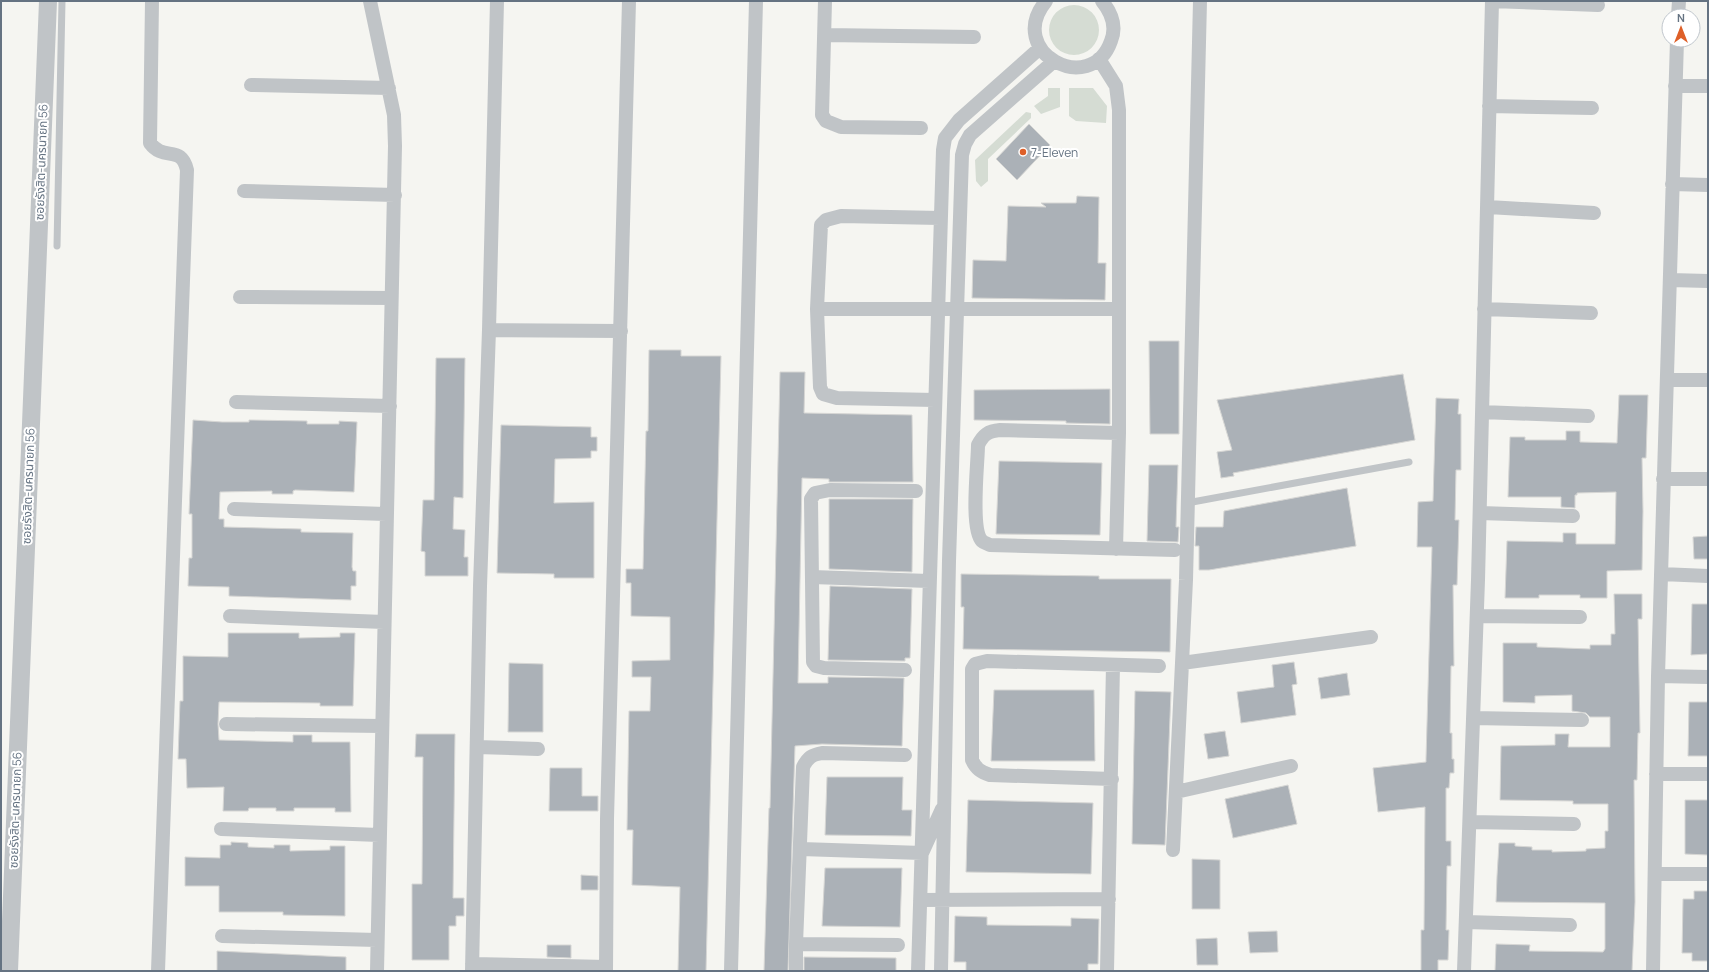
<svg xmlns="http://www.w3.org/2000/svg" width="1709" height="972" font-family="Manrope,'Noto Sans Thai',sans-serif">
<rect width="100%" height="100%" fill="#f5f5f1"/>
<path fill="#d5dcd3" d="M1049 30a25 25 0 1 1 50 0a25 25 0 1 1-50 0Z
M 1048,88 L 1060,88 L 1060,107 L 1041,114 L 1034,106 L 1048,96 Z
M 1069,88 L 1093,88 L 1107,106 L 1106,123 L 1076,121 L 1069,116 Z
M 1026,112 L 1031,113 L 1031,118 L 988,159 L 988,181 L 981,187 L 976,181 L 975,160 Z"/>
<path fill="#abb1b7" stroke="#d6d6d4" d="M 1029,124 L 1050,145 L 1017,180 L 996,159 Z
M 1077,196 L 1099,197 L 1098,263 L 1106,263 L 1105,300 L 972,298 L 973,260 L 1006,261 L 1008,206 L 1046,207 L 1041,203 L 1076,203 Z
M 1149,341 L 1179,341 L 1179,434 L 1150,434 Z
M 649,350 L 681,350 L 681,356 L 721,356 L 706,971 L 678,971 L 680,887 L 632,885 L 633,830 L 627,830 L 629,711 L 650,711 L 651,677 L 632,677 L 632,661 L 670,660 L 670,617 L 631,616 L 631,583 L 626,583 L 626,569 L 643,569 L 646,431 L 648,431 Z
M 436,358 L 465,358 L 463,498 L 454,497 L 453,529 L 465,530 L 464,557 L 468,557 L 468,576 L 425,576 L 425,552 L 421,551 L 423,500 L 434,500 Z
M 780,372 L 805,372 L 804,413 L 912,415 L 913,482 L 829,482 L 829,479 L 802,478 L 798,683 L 828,683 L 828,677 L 904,678 L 902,746 L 822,744 L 795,746 L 788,971 L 764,971 L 769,808 L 770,808 Z
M 1403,374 L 1415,440 L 1233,473 L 1234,476 L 1221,478 L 1217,452 L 1232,450 L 1217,400 Z
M 1110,389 L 1110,424 L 1066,423 L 1066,421 L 974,420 L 974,390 Z
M 1619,395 L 1648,395 L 1646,458 L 1642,458 L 1643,511 L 1642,570 L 1607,571 L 1607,598 L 1580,598 L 1580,595 L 1539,595 L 1539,598 L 1505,598 L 1507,541 L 1563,542 L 1563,533 L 1576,533 L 1576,544 L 1615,544 L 1616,492 L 1577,493 L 1577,495 L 1575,495 L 1575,508 L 1561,507 L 1561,497 L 1508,497 L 1510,437 L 1525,437 L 1525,440 L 1566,440 L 1566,431 L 1580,431 L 1580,442 L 1617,443 Z
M 1436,398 L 1459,399 L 1458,414 L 1461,414 L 1461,470 L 1456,470 L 1455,520 L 1459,520 L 1457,585 L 1453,585 L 1454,666 L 1451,666 L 1450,733 L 1452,733 L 1452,759 L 1454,759 L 1454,773 L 1450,773 L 1449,788 L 1446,788 L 1446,841 L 1451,841 L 1451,866 L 1447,866 L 1446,930 L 1449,930 L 1448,960 L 1438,960 L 1438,971 L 1421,971 L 1421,930 L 1424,930 L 1425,807 L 1378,812 L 1373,768 L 1426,762 L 1426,759 L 1432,547 L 1417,547 L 1418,502 L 1433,501 Z
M 193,420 L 222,422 L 249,422 L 249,420 L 307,421 L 307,424 L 339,424 L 339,421 L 357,422 L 354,492 L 295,490 L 293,491 L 293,494 L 272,494 L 272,491 L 220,492 L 219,519 L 224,519 L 224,527 L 301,529 L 301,532 L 353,533 L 352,567 L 353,571 L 356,571 L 356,586 L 351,586 L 351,600 L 229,596 L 229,587 L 188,586 L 189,558 L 192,558 L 192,514 L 189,514 Z
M 501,425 L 591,427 L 591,437 L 597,437 L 597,451 L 591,451 L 591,458 L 555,459 L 554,503 L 594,502 L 594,578 L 554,578 L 554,574 L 497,573 Z
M 999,461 L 1102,463 L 1100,535 L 996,534 Z
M 1149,465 L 1178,465 L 1176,527 L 1179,527 L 1178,542 L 1147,541 Z
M 1347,488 L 1356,546 L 1209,570 L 1199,570 L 1199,546 L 1195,546 L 1196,527 L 1223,527 L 1224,511 Z
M 829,499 L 913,499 L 912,572 L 829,569 Z
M 1708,536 L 1708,559 L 1694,559 L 1693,537 Z
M 961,574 L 1099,576 L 1099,579 L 1171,579 L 1170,652 L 963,649 L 964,607 L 961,607 Z
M 830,586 L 912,589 L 910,658 L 905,658 L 905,661 L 828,660 Z
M 1614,594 L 1642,594 L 1642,619 L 1638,619 L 1640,733 L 1638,733 L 1637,780 L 1634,780 L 1635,902 L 1632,971 L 1495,971 L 1496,944 L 1530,945 L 1529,951 L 1603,952 L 1605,949 L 1605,903 L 1496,902 L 1497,876 L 1499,843 L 1515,843 L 1515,846 L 1532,847 L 1532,850 L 1552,850 L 1552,852 L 1586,851 L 1586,849 L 1605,848 L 1605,831 L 1608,831 L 1608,804 L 1573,804 L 1573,801 L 1500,800 L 1501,746 L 1555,745 L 1555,734 L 1569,734 L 1568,747 L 1610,747 L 1610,717 L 1590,717 L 1586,713 L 1572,711 L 1572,695 L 1535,696 L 1535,703 L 1503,702 L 1503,643 L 1537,643 L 1537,647 L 1590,649 L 1590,645 L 1611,645 L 1611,634 L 1615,634 Z
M 1692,604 L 1708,604 L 1708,654 L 1691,655 Z
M 228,633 L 299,633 L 299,638 L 340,637 L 340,633 L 355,633 L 353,706 L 320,706 L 320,703 L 219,702 L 218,724 L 219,740 L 293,742 L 293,735 L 312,735 L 312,742 L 350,742 L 351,812 L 335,812 L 335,808 L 294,808 L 294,811 L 276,811 L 276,808 L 249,808 L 248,811 L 223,811 L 224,787 L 187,788 L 186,759 L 178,759 L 180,701 L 183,701 L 183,656 L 228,657 Z
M 1294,662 L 1297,684 L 1292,685 L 1296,715 L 1241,723 L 1237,692 L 1274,687 L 1272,665 Z
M 509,663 L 543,664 L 543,732 L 508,732 Z
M 1347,673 L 1350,695 L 1321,699 L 1318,678 Z
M 994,690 L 1094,690 L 1095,761 L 991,761 Z
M 1135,691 L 1171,692 L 1165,845 L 1132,844 Z
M 1689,702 L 1708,702 L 1708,756 L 1688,756 Z
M 1225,731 L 1229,756 L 1208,759 L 1204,734 Z
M 416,734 L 455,734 L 453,898 L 464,898 L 464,916 L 456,916 L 456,926 L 449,926 L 449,960 L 412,960 L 412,884 L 422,884 L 423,757 L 415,757 Z
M 550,768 L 582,768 L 582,796 L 598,796 L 598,811 L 549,811 Z
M 827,777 L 903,777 L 902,810 L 912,810 L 911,836 L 825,835 Z
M 1288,785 L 1297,824 L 1233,838 L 1225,799 Z
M 968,800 L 1093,803 L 1091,874 L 966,872 Z
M 1685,800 L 1708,800 L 1708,855 L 1685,854 Z
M 231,842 L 248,843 L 248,847 L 274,848 L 274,845 L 290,845 L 290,851 L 330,850 L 330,846 L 345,846 L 345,916 L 283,915 L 283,912 L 219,912 L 219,886 L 185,886 L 185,857 L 220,858 L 220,845 L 231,845 Z
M 1192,859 L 1220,860 L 1220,909 L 1192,909 Z
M 825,868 L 902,868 L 900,927 L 822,926 Z
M 581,875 L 598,876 L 598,890 L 581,890 Z
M 1694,891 L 1708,891 L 1708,961 L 1692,961 L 1692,953 L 1682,953 L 1683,899 L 1694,899 Z
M 955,916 L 987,917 L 987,925 L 1071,926 L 1071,918 L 1099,919 L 1098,964 L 1088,964 L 1088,971 L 966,971 L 966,962 L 954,962 Z
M 1277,931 L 1278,952 L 1250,953 L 1248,932 Z
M 1217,938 L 1218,965 L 1197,965 L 1196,939 Z
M 547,945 L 571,945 L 571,958 L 547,957 Z
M 217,951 L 346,957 L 346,971 L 217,971 Z
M 804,957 L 896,958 L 896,971 L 804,971 Z"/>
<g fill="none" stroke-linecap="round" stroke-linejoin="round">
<path stroke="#c0c4c7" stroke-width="7" d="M 57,246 L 62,1
M 1187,503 L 1409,462"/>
<path stroke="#c0c4c7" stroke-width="14" d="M 152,1 L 150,143 C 164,162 181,144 187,170 L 158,971
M 370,1 L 394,115 L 395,146 L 377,971
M 825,1 L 822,115 L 826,121 L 841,127 L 921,128
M 1046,1 C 1004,52 1091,98 1111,41 C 1117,26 1111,12 1102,1
M 1492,1 L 1598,5
M 1678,16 L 1679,1
M 824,35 L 974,37
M 1099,59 L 1116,86 L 1119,110 L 1119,433 L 1116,549
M 251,85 L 389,88
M 1675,86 L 1708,86
M 1489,106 L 1592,108
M 1672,184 L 1708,185
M 244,191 L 395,195
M 1488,207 L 1594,213
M 1670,280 L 1708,281
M 240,297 L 391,298
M 817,309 L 1118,309
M 1484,309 L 1591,313
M 489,330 L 621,331
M 1668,380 L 1708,380
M 935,400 L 837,398 L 823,394 L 820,387 L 817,309 L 821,225 L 826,220 L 841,216 L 940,218
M 236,402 L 390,406
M 1482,412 L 1588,416
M 1119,433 L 1000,430 C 988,431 983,435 978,445 C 978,463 970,529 982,541 C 984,543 988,544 990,545 L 1175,550
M 1663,479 L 1708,479
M 234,509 L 386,514
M 1480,513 L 1573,516
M 1661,574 L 1708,576
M 812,577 L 929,581
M 230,616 L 384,622
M 1477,616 L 1580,617
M 1182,663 L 1371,637
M 905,670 L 824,668 L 816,666 L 813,662 L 811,499 L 815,493 L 830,490 L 916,491
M 1658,676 L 1708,677
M 1473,718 L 1582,720
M 226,724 L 381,726
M 477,747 L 538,749
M 1656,774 L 1708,774
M 1112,779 L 990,775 C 981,772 976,769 972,760 L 972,669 L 975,664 L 987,661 L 1159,666
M 1176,792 L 1291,766
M 1470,822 L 1574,824
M 221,829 L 379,835
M 801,849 L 922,853 L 942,809
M 1173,850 L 1186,580 L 1200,1
M 1655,874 L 1708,874
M 920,900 L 1109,899
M 1466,922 L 1570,925
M 222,936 L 377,940
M 898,945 L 796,944 L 803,767 C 808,757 812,755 822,753 L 905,755
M 472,964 L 606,967
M 472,971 L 480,586 L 489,330 L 497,1
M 606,971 L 607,819 L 629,1
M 731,971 L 756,1
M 796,971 L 796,944
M 918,971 L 943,150 L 945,138 L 959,120 L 1040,48
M 941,971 L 949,561 L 962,155 L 965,144 L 970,135 L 1053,62
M 1107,971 L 1113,665
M 1464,971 L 1478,580 L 1492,1
M 1653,971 L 1658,676 L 1677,40"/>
<path stroke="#c0c4c7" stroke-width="18" d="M 9,971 L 48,1"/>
</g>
<circle fill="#de5f28" stroke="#fff" stroke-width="1.5" cx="1023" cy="152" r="4"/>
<g text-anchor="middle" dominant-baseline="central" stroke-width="4" stroke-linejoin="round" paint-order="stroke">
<g font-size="12" fill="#657382" stroke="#fff" text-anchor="start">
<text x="1031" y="152">7-Eleven</text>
</g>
<g font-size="12" fill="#657382" stroke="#fff">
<text transform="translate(41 162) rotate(-88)">ซอยรังสิต-นครนายก 56</text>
<text transform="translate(28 486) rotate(-88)">ซอยรังสิต-นครนายก 56</text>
<text transform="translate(15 810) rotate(-88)">ซอยรังสิต-นครนายก 56</text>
</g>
</g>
<rect width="1709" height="972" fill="none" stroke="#657382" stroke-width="4"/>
<g transform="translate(1681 28)"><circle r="19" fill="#ffffff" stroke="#c1c7cd"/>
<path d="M0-3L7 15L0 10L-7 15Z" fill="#de5f28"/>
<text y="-6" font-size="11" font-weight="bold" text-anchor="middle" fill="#657382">N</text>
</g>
</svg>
